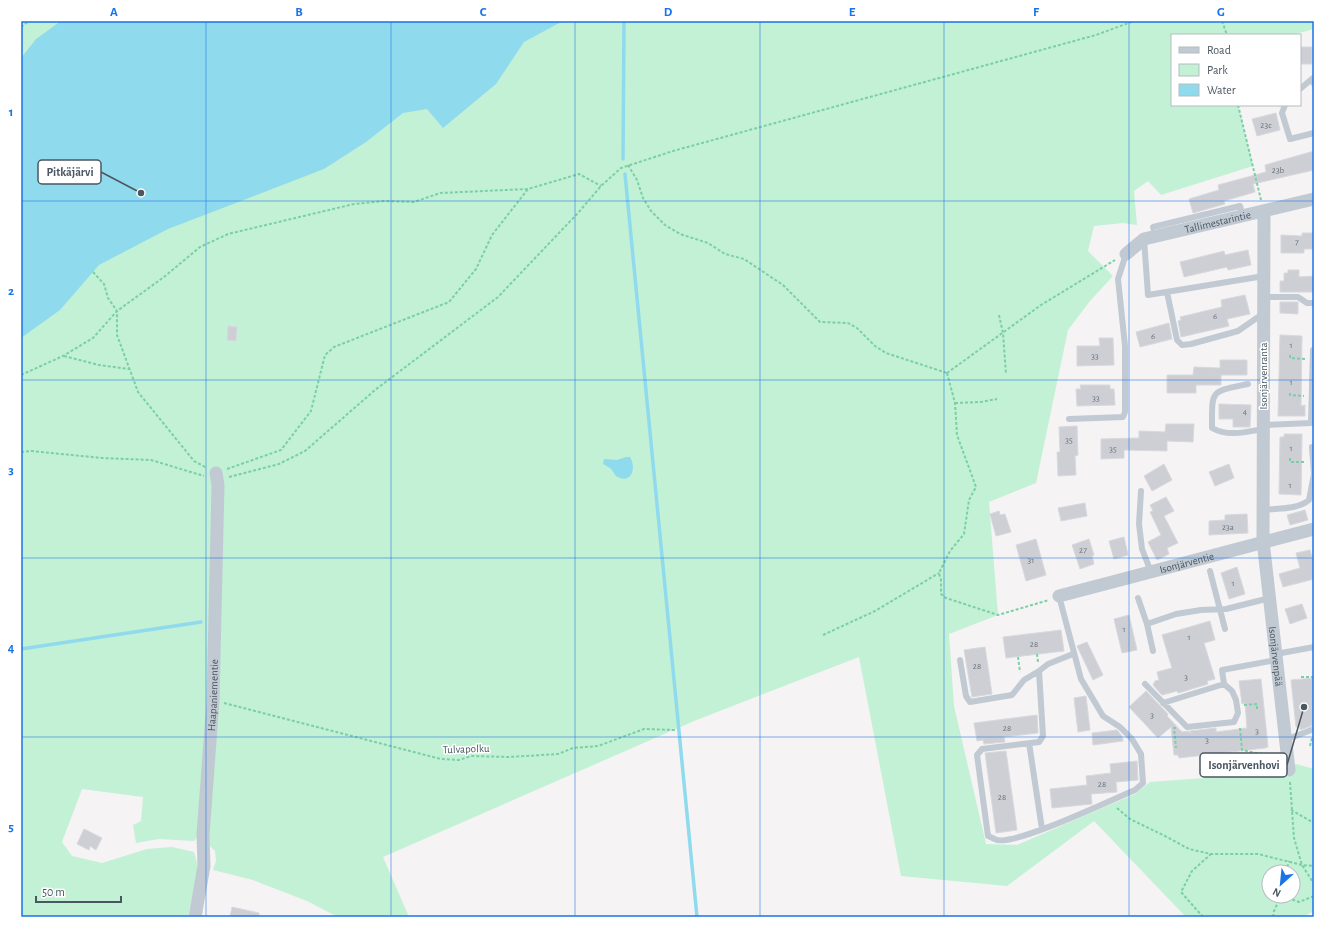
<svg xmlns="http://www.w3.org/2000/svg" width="1335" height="938" font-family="'Alegreya Sans',sans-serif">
<rect width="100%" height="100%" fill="#f5f3f3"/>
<path fill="#c3f1d5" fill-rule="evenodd" d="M 21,21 L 126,21 L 21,76 Z
M 475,21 L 1314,21 L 1314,29 L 1292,35 L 1172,35 L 1172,105 L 1238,105 L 1253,166 L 1161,195 L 1148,181 L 1134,191 L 1137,225 L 1123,223 L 1094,226 L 1088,251 L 1113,276 L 1090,301 L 1068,330 L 1036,483 L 989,502 L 998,615 L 949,634 L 954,706 L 986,844 L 1017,845 L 1135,794 L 1150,782 L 1218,777 L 1296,764 L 1314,769 L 1314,911 L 1303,917 L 1186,917 L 1094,821 L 1007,886 L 901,876 L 859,657 L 694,721 L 383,857 L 409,917 L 338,917 L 307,901 L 253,880 L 213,870 L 216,861 L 215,851 L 206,842 L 213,585 L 200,834 L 194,841 L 159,839 L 136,843 L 133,825 L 141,821 L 143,797 L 82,789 L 62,842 L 72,856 L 102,863 L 147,849 L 172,847 L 194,852 L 198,867 L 188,917 L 21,917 L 21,270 ZM 1269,872 L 1293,872 L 1293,896 L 1269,896 Z"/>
<path fill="#90daee" d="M 61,21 L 563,21 L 524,42 L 496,84 L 443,128 L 427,109 L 403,113 L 366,142 L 324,169 L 168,229 L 99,265 L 60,310 L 21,338 L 21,58 L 36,39 Z
M 626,457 L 630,457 C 637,469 631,485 616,476 C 614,474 613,471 611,469 C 609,467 605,465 603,464 L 604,459 L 617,460 Z"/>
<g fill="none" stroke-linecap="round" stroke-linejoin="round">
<path stroke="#90daee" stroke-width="3.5" d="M 623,159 L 624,21
M 625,174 L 697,917
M 21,649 L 201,622"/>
</g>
<path fill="#cdcfd5" stroke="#d7d9de" d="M 1300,47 L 1312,47 L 1312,64 L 1300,64 Z
M 1276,113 L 1280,130 L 1257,136 L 1252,119 Z
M 1314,151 L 1314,170 L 1253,184 L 1255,192 L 1224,201 L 1225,204 L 1193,213 L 1189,199 L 1219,190 L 1218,185 L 1266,172 L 1265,165 Z
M 1302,233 L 1314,233 L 1314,249 L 1304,249 L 1304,253 L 1281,253 L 1281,235 L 1302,236 Z
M 1248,250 L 1251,265 L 1228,270 L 1227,267 L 1184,277 L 1180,262 L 1224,251 L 1225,255 Z
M 1288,270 L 1299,270 L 1299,277 L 1314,276 L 1314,292 L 1280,292 L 1280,281 L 1284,281 L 1284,273 L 1288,273 Z
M 1245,295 L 1250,314 L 1227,319 L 1229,326 L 1181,337 L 1178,321 L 1181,320 L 1180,317 L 1222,307 L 1221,300 Z
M 1280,302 L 1298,302 L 1298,314 L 1280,313 Z
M 1169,323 L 1172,339 L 1140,347 L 1136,332 Z
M 228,326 L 237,327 L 236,341 L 227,340 Z
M 1280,335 L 1302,336 L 1301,406 L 1305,405 L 1305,416 L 1278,416 Z
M 1099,338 L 1113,338 L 1114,365 L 1077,366 L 1077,346 L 1100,346 Z
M 1220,360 L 1247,360 L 1247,375 L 1221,375 L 1221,385 L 1196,385 L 1196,393 L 1167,393 L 1167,375 L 1193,375 L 1194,367 L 1220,368 Z
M 1080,385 L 1110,385 L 1110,389 L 1114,389 L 1115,405 L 1077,406 L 1076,389 L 1081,389 Z
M 1219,404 L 1251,405 L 1250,427 L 1233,427 L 1233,419 L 1219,419 Z
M 1166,424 L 1194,424 L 1193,442 L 1167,441 L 1167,451 L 1124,450 L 1124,458 L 1101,459 L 1101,439 L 1139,438 L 1139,431 L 1165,432 Z
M 1077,426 L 1078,455 L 1075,456 L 1076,475 L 1058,476 L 1057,452 L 1060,452 L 1059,427 Z
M 1284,434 L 1302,434 L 1301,495 L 1279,494 L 1280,437 L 1284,437 Z
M 1164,464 L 1172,480 L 1152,491 L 1144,476 Z
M 1229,464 L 1234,478 L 1215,486 L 1209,472 Z
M 1166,497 L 1174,511 L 1164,516 L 1178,543 L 1167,548 L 1169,554 L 1157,560 L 1148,542 L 1161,535 L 1150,512 L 1153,511 L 1150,505 Z
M 1085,503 L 1087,516 L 1061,521 L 1058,508 Z
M 1305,510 L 1308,520 L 1290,525 L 1287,515 Z
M 999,511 L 1000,515 L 1005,514 L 1011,532 L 996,536 L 990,514 Z
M 1247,514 L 1248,533 L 1209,535 L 1209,521 L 1225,520 L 1225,515 Z
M 1124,537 L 1128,555 L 1114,559 L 1109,541 Z
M 1036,539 L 1046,575 L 1026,581 L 1016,545 Z
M 1089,539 L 1094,555 L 1092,556 L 1094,564 L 1080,569 L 1072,545 Z
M 1310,550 L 1314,565 L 1314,579 L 1283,587 L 1279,574 L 1300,568 L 1296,553 Z
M 1237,567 L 1245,594 L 1229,599 L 1221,573 Z
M 1302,604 L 1307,618 L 1290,624 L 1285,609 Z
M 1129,615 L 1137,650 L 1122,653 L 1114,619 Z
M 1210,621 L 1215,640 L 1204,643 L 1215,679 L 1207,681 L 1208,684 L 1182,692 L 1178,693 L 1177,691 L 1162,695 L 1153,685 L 1155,681 L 1159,680 L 1157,672 L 1172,668 L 1162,635 Z
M 1061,630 L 1064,651 L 1006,658 L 1003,637 Z
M 1087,642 L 1103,675 L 1093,680 L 1077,646 Z
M 985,647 L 992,694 L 972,697 L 964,650 Z
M 1314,678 L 1314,725 L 1300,730 L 1300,727 L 1296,727 L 1291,680 Z
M 1261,679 L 1268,747 L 1265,748 L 1179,758 L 1178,755 L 1174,755 L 1171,727 L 1158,738 L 1129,707 L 1146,691 L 1168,714 L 1167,716 L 1182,732 L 1189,731 L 1191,734 L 1190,731 L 1216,728 L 1216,732 L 1247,728 L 1245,703 L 1242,704 L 1239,681 Z
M 1086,696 L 1090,730 L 1078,732 L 1074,698 Z
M 1037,715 L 1038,733 L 1004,737 L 1005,742 L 984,744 L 983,740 L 977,741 L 974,723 Z
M 1117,730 L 1122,736 L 1123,741 L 1093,745 L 1092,733 Z
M 1006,751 L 1017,830 L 996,833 L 985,753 Z
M 1137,761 L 1138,780 L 1116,782 L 1117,792 L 1091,794 L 1092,804 L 1052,808 L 1050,789 L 1087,785 L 1086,776 L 1111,773 L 1110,764 Z
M 84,829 L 102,838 L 96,850 L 90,846 L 89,850 L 77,844 Z
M 232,907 L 259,913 L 259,917 L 230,917 Z"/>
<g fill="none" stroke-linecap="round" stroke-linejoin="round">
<path stroke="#7ad0a6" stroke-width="2" stroke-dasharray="3 2" stroke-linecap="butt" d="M 1222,21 L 1227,35
M 21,27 L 29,21
M 1238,105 L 1261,200
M 628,165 L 637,180 L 643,198 L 651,211 L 665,225 L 680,234 L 708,243 L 725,254 L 744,259 L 783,285 L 820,322 L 848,323 L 857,328 L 875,346 L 886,353 L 947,373
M 93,272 L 104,284 L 108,298 L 117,311 L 117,335 L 138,392 L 194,461 L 207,468
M 999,315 L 1003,333 L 1006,374
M 1290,355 L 1290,358 L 1305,359
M 64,356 L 99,365 L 129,369
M 947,373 L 955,403 L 957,435 L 976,487 L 969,500 L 964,534 L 950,551 L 939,573 L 941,580 L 941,594 L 946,598 L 998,615 L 1049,600
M 947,373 L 1041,305 L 1115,260
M 21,375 L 63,356 L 93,338 L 117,311 L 164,277 L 200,247 L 228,234 L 354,204 L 384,201 L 414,202 L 440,193 L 528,189 L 579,174 L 601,186
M 1290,393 L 1290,395 L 1304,396
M 955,403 L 981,402 L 997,399
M 21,452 L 32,451 L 102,458 L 151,460 L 204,476
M 1290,458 L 1290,462 L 1306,462
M 227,469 L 281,450 L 311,411 L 325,355 L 334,347 L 449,302 L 476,269 L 492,235 L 528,189
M 229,477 L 279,464 L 305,451 L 375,390 L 498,297 L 578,213 L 601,186 L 621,168 L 673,151 L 1096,35 L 1134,21
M 823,635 L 875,611 L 939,573
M 1037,654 L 1038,662
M 1018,657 L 1020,672
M 1301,677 L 1314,677
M 224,703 L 441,759 L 459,760 L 471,756 L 509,757 L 558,754 L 573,748 L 598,746 L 644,729 L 675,730
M 1244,705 L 1257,704 L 1257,710
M 1176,728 L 1174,728 L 1176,748
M 1240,728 L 1242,750 L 1261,754 L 1262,753
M 1310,746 L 1312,738
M 1290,782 L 1294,838 L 1302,865 L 1314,884
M 1117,808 L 1130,819 L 1165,836 L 1189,849 L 1211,854 L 1258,854 L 1302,865 L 1314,866
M 1291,810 L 1314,823
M 1286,872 L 1289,861
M 1283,896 L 1299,902 L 1314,896
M 1203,917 L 1181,892 L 1192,871 L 1211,854
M 1273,917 L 1274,911 L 1281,896"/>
<path stroke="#c1cad2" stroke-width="6" d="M 1300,89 L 1313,78 L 1314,84
M 1285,105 L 1282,113 L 1290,139 L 1314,133
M 1156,236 L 1153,227 L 1240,206 L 1243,216
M 1144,239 L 1148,295 L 1264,276
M 1167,292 L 1177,340 L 1182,345 L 1191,344 L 1238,331 L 1264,313
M 1264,297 L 1298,297 L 1307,303 L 1314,303
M 1248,384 C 1210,392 1212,389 1212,428 C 1228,437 1246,432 1263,429
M 1069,419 L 1123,417 L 1125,412 L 1125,346 L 1118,279 L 1126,254
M 1263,425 L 1311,423 L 1313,350
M 1141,491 L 1139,524 L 1142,549 L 1151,572
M 1263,510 C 1278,508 1297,510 1309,500 L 1314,474 L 1312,447
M 1210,571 L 1225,629
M 1059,596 L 1081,679 L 1103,716 L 1120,727 L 1132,739 L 1141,754 L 1143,783 L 1135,790 C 1111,800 1017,845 997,840 C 994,839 991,837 988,836 L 977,755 L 982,749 L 1039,742 L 1043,736 L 1039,671 L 1048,664 L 1073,654
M 1138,598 L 1147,624 L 1176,614 L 1201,610 L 1226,609 L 1270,598
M 1147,624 L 1153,651
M 1276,654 L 1314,647
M 960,660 L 966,696 L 970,702 L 1012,695 L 1024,680 L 1039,671
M 1145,684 L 1187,727 L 1234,722 L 1238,713 L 1236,700 L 1232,691 L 1224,684 L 1222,670 L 1276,660
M 1163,703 L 1224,684
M 1285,740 L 1314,729
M 1029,743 L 1042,829"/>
<g stroke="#c1cad2" stroke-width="13">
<path id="s1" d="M 1264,211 L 1263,541 L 1289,770"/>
<path id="s2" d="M 1126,254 L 1144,239 L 1314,199"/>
<path id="s3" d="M 1059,596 L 1314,529"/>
<path id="s4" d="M 195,917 L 204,866 L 203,835 L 213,701 L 218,485 L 216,473"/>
</g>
</g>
<path fill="none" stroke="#1a73e8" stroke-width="1" stroke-opacity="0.55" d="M 206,21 L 206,917M 391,21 L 391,917M 575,21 L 575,917M 760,21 L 760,917M 944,21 L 944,917M 1129,21 L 1129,917M 21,201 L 1314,201M 21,380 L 1314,380M 21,558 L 1314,558M 21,737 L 1314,737"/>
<g text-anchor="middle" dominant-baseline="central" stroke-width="3" stroke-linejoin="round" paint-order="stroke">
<g font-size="9" fill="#6b747e">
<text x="1266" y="125">23c</text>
<text x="1278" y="170">23b</text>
<text x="1297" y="242">7</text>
<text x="1215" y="316">6</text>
<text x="1153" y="336">6</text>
<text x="1291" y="345">1</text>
<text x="1095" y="356">33</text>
<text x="1291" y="382">1</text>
<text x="1096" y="398">33</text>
<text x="1245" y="411">4</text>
<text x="1069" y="440">35</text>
<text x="1291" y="448">1</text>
<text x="1113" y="449">35</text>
<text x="1290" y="485">1</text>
<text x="1228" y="527">23a</text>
<text x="1083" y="550">27</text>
<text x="1031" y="560">31</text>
<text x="1233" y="583">1</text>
<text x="1124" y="629">1</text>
<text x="1189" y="637">1</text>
<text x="1034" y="644">28</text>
<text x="977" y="666">28</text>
<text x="1186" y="677">3</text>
<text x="1152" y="715">3</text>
<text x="1007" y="728">28</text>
<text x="1257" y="731">3</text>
<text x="1207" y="740">3</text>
<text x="1102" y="784">28</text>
<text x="1002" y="797">28</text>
</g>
<g font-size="11" fill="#4a5661" stroke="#fff">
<text stroke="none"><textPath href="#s2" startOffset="99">Tallimestarintie</textPath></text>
<text transform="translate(1263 376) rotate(-90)">Isonjärvenranta</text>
<text stroke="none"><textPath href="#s3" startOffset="132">Isonjärventie</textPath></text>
<text stroke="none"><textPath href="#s1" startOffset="446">Isonjärvenpää</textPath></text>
<text stroke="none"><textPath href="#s4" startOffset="223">Haapaniementie</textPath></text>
<text transform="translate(466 749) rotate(-2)">Tulvapolku</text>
</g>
</g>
<path fill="none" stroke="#4a5661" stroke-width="1.5" d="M141 193L101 172M1304 707L1287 765"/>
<g fill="#4a5661" stroke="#fff" stroke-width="1.5">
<circle cx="141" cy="193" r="4"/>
<circle cx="1304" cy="707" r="4"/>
</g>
<g fill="#fff" stroke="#4a5661" stroke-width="1.5">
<rect x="38" y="160" width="63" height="24" rx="4"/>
<rect x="1200" y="753" width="87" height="24" rx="4"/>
</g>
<g font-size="12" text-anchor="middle" font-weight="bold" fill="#4a5661">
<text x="70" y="176">Pitkäjärvi</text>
<text x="1244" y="769">Isonjärvenhovi</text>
</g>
<rect width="1335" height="938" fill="none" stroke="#ffffff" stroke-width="44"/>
<rect x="1171" y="34" width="130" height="72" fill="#ffffff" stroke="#b7bbc0"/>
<rect x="1179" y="47" width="20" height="6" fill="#c1cad2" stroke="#b7bbc0"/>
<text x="1207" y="54" font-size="12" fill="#4a5661">Road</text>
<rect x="1179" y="64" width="20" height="12" fill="#c3f1d5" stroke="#b7bbc0"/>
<text x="1207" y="74" font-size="12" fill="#4a5661">Park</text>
<rect x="1179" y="84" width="20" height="12" fill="#90daee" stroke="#b7bbc0"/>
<text x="1207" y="94" font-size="12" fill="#4a5661">Water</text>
<g transform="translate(1281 884) rotate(207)"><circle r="19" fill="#ffffff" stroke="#b7bbc0"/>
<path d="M0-3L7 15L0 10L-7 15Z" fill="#1a73e8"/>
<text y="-6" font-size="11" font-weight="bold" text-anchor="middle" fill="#4a5661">N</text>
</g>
<path d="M36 896v6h85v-6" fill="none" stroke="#4a5661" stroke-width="2"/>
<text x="42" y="896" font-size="12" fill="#4a5661" stroke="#ffffff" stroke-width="3" paint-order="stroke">50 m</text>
<rect x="22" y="22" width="1291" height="894" fill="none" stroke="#1a73e8" stroke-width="1.5"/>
<g font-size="13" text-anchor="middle" font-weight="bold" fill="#1a73e8">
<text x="114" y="16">A</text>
<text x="299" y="16">B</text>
<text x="483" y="16">C</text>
<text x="668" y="16">D</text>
<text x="852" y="16">E</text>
<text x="1036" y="16">F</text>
<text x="1221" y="16">G</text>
<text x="11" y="116">1</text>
<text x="11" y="295">2</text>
<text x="11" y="474">3</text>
<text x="11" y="652">4</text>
<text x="11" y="831">5</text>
</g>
</svg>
